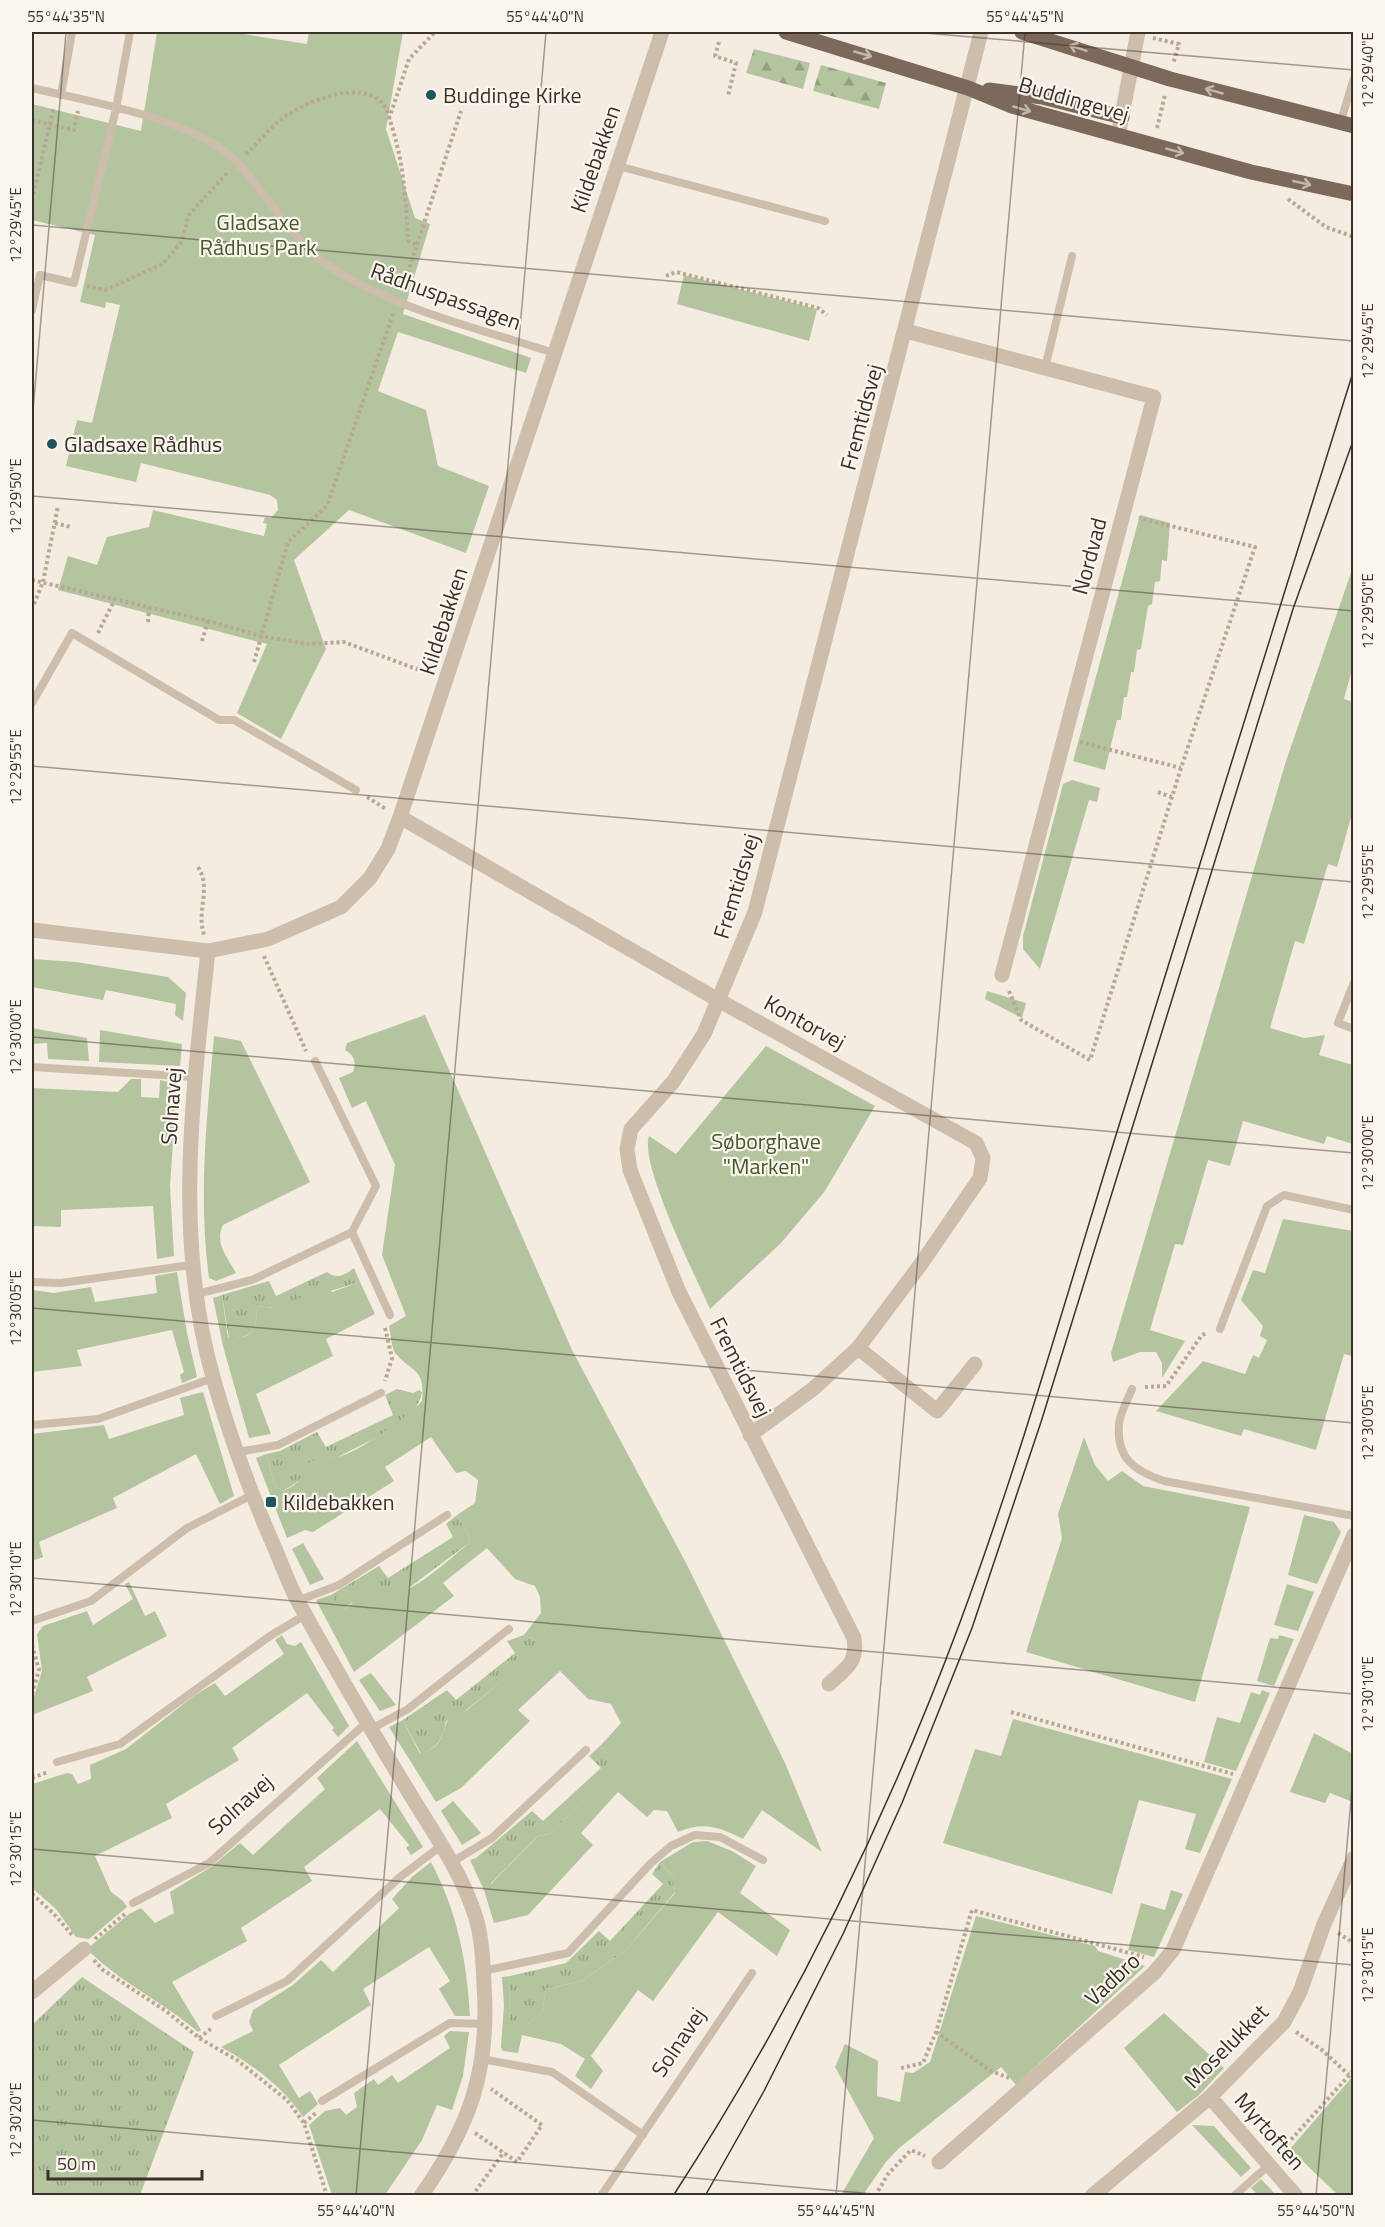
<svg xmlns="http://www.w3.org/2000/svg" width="1385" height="2227" font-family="'Titillium Web',sans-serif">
<defs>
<pattern id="grass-tufts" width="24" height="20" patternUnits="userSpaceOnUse" patternTransform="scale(1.5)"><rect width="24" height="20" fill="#b4c49f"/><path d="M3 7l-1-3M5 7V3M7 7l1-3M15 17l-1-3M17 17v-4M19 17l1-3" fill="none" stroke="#93a082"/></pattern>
<pattern id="forest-firs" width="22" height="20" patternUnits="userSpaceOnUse" patternTransform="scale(1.5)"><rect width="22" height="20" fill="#b4c49f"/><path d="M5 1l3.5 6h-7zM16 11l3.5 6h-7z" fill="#93a082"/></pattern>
</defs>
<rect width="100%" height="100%" fill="#f4ece0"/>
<path fill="url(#grass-tufts)" d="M 354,1268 L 360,1282 L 274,1308 L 257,1306 C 256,1330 256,1337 229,1339 L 222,1295 L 269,1281 L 276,1296 L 327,1272 C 337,1280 345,1275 354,1268 Z
M 397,1389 L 413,1393 L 419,1390 L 422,1392 C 418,1423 363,1443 338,1457 C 315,1459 302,1484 281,1491 L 274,1483 L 266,1454 L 280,1451 L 317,1432 L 326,1447 L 393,1415 L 385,1395 Z
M 457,1515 L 470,1537 L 469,1543 L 402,1593 L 351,1603 L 339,1615 L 331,1595 L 379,1566 L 388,1578 L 453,1537 L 446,1524 Z
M 524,1635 L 535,1640 L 535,1652 L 529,1659 L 465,1711 L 446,1721 C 443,1739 438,1747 421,1754 L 403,1720 L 447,1690 L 456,1700 L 515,1653 L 507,1641 Z
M 601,1745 L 618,1768 L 549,1834 L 538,1836 L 490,1884 L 476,1858 L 532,1811 L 543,1821 L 601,1768 L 589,1756 Z
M 660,1862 L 673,1877 L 675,1892 L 625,1951 L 582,1981 L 546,1989 L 542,2012 L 528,2024 L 509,2024 L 510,1976 L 566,1963 L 599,1931 L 610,1941 L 663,1884 L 652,1874 Z
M 82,1977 L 194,2052 L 140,2195 L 32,2196 L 32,2025 Z"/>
<path fill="url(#forest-firs)" d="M 754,49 L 810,63 L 803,89 L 746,73 Z
M 821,65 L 886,83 L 879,109 L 813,91 Z"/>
<path fill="#b4c49f" d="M 157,32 L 231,32 L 307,44 L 309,32 L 403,32 L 386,129 L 415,218 L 430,224 L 403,314 L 531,358 L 526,373 L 398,332 L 378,391 L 426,410 L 438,466 L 489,486 L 466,553 L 349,510 L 294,560 L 326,649 L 281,739 L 237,713 L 267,644 L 58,590 L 68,556 L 97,565 L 107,537 L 149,527 L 153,510 L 264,536 L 267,524 L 263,523 L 265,517 L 271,518 L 278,510 L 277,500 L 270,495 L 141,463 L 136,482 L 66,466 L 77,420 L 92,423 L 120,305 L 106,302 L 105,308 L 80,302 L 95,235 L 32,220 L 32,104 L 141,131 Z
M 684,275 L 817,309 L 809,341 L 677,304 Z
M 1140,515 L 1170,523 L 1167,561 L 1162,560 L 1160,581 L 1155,582 L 1152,604 L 1148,606 L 1141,649 L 1137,650 L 1134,672 L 1131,672 L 1127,697 L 1124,697 L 1121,720 L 1117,720 L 1105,770 L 1073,761 Z
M 1353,567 L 1353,666 L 1344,699 L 1353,702 L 1353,810 L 1337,867 L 1328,864 L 1304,944 L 1295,941 L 1270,1028 L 1304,1038 L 1325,1035 L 1319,1055 L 1353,1065 L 1353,1144 L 1327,1136 L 1324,1144 L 1243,1121 L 1230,1166 L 1208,1160 L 1183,1245 L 1175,1244 L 1150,1330 L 1185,1341 L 1162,1378 L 1162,1363 L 1156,1352 L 1140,1352 L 1113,1362 L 1111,1353 L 1286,761 Z
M 1072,780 L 1100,788 L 1097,802 L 1089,800 L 1040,969 L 1023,949 L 1023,936 L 1063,784 Z
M 32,959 L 76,962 L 168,977 L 186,993 L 183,1021 L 175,1015 L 176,1004 L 106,990 L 103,1000 L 32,987 Z
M 987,991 L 1026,1003 L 1022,1018 L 985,999 Z
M 425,1015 L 572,1350 L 686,1563 L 785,1763 L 822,1852 L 762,1810 L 743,1839 C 720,1827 703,1821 678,1832 L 667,1811 L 654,1810 L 647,1817 L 618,1792 L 581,1833 L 593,1845 L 528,1915 L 494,1923 L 484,1890 L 470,1860 L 476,1858 L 491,1884 L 538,1836 L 549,1834 L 617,1768 L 601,1745 L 621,1723 L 611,1704 L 588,1699 L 560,1671 L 518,1710 L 530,1721 L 461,1788 L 436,1802 L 389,1727 L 403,1720 L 420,1754 C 446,1745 440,1735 450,1715 L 466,1711 L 529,1658 L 535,1652 L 535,1640 L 524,1635 L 541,1613 L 540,1597 L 535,1586 L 515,1579 L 487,1548 L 443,1583 L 454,1596 L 354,1672 L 316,1600 L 331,1595 L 339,1614 L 366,1592 C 399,1610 444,1563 469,1543 L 470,1537 L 457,1515 L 475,1503 L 478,1480 L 466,1471 L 456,1473 L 431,1437 L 385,1467 L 394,1481 L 313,1532 L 305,1530 L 287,1538 L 256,1458 L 266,1454 L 274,1483 L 281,1491 C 297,1487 301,1479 305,1464 C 319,1457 323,1460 337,1457 C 358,1453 406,1418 422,1401 C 425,1368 414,1374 396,1354 C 391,1348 391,1334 389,1326 L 406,1316 L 382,1255 L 395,1165 L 366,1101 L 352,1108 L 339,1078 L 353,1072 C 356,1062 355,1056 345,1050 L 347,1043 Z
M 32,1028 L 87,1038 L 89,1061 L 48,1059 L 47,1043 L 32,1044 Z
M 100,1030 L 182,1044 L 180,1066 L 99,1062 Z
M 214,1036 L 241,1041 L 310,1182 L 223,1225 C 214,1243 228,1258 236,1273 L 216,1281 L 209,1278 C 198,1198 207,1116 214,1036 Z
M 766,1046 L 875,1106 L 825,1191 L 781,1243 L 710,1309 C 696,1277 639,1164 649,1136 L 676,1154 Z
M 131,1079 L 141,1079 L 141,1097 L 159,1098 L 160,1080 L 177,1084 L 170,1186 L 174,1256 L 157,1259 L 153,1206 L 61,1210 L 61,1227 L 32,1226 L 32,1088 L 118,1092 Z
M 1283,1219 L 1353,1231 L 1353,1356 L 1344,1354 L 1316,1450 L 1244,1429 L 1241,1436 L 1156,1411 L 1203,1361 L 1245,1374 L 1253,1355 L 1259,1358 L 1267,1340 L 1260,1336 L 1263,1326 L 1241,1300 L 1253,1270 L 1265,1273 Z
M 177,1272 L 187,1333 L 197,1377 L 182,1383 L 180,1375 L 184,1372 L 172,1330 L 77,1350 L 82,1366 L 32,1372 L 32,1290 L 54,1293 L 91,1287 L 95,1302 L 157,1293 L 155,1276 Z
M 360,1282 L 375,1314 L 326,1339 L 333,1356 L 256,1394 L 271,1434 L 249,1438 L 223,1346 L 213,1298 L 222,1295 L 228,1338 C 256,1339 256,1329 257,1306 L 274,1308 L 325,1288 L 332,1292 Z
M 203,1392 L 234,1496 L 220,1504 L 196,1454 L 113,1498 L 117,1508 L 39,1542 L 43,1557 L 32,1561 L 32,1434 L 104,1425 L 109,1439 L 184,1415 L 180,1398 Z
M 1084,1437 L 1095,1465 L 1108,1481 L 1122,1471 L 1143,1486 L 1250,1507 L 1195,1702 L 1026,1652 L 1062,1538 L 1058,1514 Z
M 1304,1515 L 1334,1522 L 1341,1532 L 1317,1584 L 1288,1575 Z
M 303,1543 L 324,1579 L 310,1585 L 292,1549 Z
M 129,1582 L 145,1616 L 155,1611 L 167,1636 L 87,1677 L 93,1691 L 32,1715 L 32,1703 L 42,1671 L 37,1634 L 43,1626 L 87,1611 L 93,1625 L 133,1599 L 125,1584 Z
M 1287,1584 L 1314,1592 L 1298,1631 L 1274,1625 Z
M 282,1635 L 287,1644 L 295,1646 L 301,1642 L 349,1726 L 338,1737 L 332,1730 L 334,1728 L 307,1693 L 232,1748 L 239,1760 L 166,1804 L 172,1818 L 95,1856 L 111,1892 L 123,1901 L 127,1907 L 89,1939 L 76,1937 L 56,1909 L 32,1888 L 32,1784 L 67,1773 L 72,1774 L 78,1784 L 91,1779 L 90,1765 L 126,1749 L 195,1695 L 215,1683 L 225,1696 L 284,1654 L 275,1640 Z
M 1279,1635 L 1294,1639 L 1274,1686 L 1257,1681 L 1270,1638 L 1278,1639 Z
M 371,1673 L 396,1705 L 380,1711 L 359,1680 Z
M 1262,1690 L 1270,1693 L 1236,1771 L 1204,1762 L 1217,1717 L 1240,1723 L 1251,1692 L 1260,1695 Z
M 1013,1719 L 1232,1779 L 1200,1853 L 1185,1849 L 1196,1814 L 1139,1800 L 1112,1894 L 943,1843 L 975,1749 L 1001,1756 Z
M 1314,1733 L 1353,1754 L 1353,1802 L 1330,1793 L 1325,1803 L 1290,1792 Z
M 357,1741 L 423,1847 L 411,1855 L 406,1848 L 409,1845 L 380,1809 L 304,1867 L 312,1881 L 241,1928 L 247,1941 L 172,1982 L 201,2030 L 198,2032 C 162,2001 119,1982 87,1949 L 129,1914 L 141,1908 L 155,1923 L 174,1913 L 170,1892 L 211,1867 L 240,1843 L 253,1855 L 325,1789 L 317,1778 Z
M 453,1801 L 481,1833 L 462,1845 L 441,1811 Z
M 707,1841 L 732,1851 L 756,1866 L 740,1893 L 790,1930 L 777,1956 L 718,1912 L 653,2001 L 638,1990 L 591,2056 L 603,2071 L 591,2089 L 575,2076 L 585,2059 L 561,2044 L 522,2035 L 518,2053 L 503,2051 L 501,2047 L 504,2005 L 502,1977 L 510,1976 L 509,2024 L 528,2024 L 542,2012 L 546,1989 L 582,1981 L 625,1951 L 675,1893 L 673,1877 L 660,1862 L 693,1842 Z
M 431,1862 C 457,1911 467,1961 470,2016 L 455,2016 L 439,1989 L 450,1981 L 429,1947 L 363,1989 L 371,2005 L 279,2065 L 299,2098 L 310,2091 L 318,2104 L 303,2117 C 284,2088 252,2064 221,2047 L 253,2031 L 249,2022 L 253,2010 L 293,1985 L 321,1960 L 333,1972 L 399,1908 L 392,1899 L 413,1876 Z
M 1171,1890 L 1183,1894 L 1154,1957 L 1128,1950 L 1141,1903 L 1165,1910 Z
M 976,1916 L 1095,1946 L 1098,1951 L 1145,1966 L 1016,2085 L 1001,2067 L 898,2149 L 885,2163 L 863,2195 L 841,2195 L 874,2138 L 835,2067 L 845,2044 L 878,2061 L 877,2096 L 900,2102 L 905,2072 L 913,2073 L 930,2062 Z
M 1164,2013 L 1224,2068 L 1198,2096 L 1177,2112 L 1124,2048 Z
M 450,2031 L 469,2032 L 463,2076 L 452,2110 L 437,2105 L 422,2140 L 385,2195 L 332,2195 L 309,2125 L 325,2111 L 340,2108 L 346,2115 L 357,2107 L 354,2093 L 374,2079 L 378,2085 L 392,2075 L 398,2083 L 450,2048 L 444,2036 Z
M 1353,2076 L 1353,2195 L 1338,2195 L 1290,2149 Z
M 1192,2125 L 1214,2126 L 1251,2168 L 1241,2177 Z
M 1261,2179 L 1276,2195 L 1258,2195 L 1251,2188 Z"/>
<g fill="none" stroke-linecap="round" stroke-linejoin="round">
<path stroke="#b9a795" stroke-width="4" stroke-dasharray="3 3" stroke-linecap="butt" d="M 1153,38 L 1179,44 L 1173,64
M 719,42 L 715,56 L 736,63 L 728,96
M 389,119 L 409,59 L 435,32
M 32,120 L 74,130 L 78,111
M 1157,128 L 1165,95
M 246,154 C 258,143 269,128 282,119 C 304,102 363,77 384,105 C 388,111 390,121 392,127 C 404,165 406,201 408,241 L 417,245
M 1288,199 L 1326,227 L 1354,237
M 32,200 L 54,107
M 666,276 L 676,272 L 818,308 L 827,315
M 87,286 L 105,290 L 163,264 L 182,241 L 189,215 L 228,172
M 402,290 L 461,111
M 55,523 L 71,527
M 32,580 L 208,621 L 261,636 L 307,644 L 344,642 L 430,674
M 34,604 L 43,582 L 58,506
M 148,622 L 149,607
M 98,633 L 115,599
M 202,641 L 208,621
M 254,662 L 288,542 L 327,506 L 393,314
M 1080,742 L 1181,768
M 1158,792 L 1172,797
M 367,797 L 386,809
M 198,867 C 212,889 196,909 204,935
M 264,956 L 306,1051
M 1009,991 L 1021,1020 L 1090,1060 L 1181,768 L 1255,547 L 1139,518
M 385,1328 L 392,1358 L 385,1381
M 1145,1387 L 1166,1386 L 1202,1335 L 1207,1333
M 32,1645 L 39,1670 L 32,1694
M 1011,1712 L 1233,1774
M 32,1778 L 48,1772
M 32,1894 L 54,1914 L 73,1936
M 1338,1933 L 1354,1943
M 95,1939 L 126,1913
M 94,1960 L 103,1970 L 166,2011 L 199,2038 L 237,2060 L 287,2100 L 304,2123 L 327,2196
M 936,2032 L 989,2070 L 1009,2078
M 1296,2032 L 1322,2050 L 1349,2075
M 199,2038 L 212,2028
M 901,2068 L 923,2063 L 936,2032 L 972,1910 L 1144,1957
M 304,2123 L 317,2112
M 475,2133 L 517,2162 L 542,2125 L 491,2089
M 1279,2153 L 1354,2070
M 472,2196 L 504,2152
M 875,2196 L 888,2174 L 911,2150 L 925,2156"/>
<path stroke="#cdbdab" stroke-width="8" d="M 32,88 C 90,102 198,119 239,164 C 264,192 299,247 329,266 C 396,310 478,328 554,353
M 61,95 L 72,32
M 1340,124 L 1354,78
M 618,166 L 825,221
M 32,310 L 40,275 L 74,283 L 116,109 L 130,32
M 1045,368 L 1072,256
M 32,703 L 72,633 L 219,720 L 234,720 L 356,790
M 1354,982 L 1338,1023 L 1354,1029
M 32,1067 L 195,1077
M 352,1232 L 390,1315
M 32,1282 L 61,1283 L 191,1265
M 197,1294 L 252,1280 L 352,1232 L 376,1186 L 315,1061
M 1220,1329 L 1267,1206 L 1284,1195 L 1354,1210
M 1132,1389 C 1128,1399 1120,1413 1119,1424 C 1116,1459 1135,1471 1164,1481 L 1354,1516
M 32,1425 L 98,1419 L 213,1378
M 238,1452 L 278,1445 L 381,1393
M 297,1601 L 339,1585 L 447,1515
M 32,1621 L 91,1601 L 187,1528 L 252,1495
M 371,1729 L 408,1709 L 509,1629
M 57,1762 L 120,1744 L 270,1636 L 305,1615
M 452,1862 L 492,1838 L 586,1750
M 133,1903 L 209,1863 L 366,1723
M 483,1971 L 568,1953 L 651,1863 L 671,1846 L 695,1835 L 720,1837 L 763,1860
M 216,2016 L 287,1981 L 400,1877 L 441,1846
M 482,2059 L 552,2072 L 643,2135
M 322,2101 L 450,2023 L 487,2024
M 601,2196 L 752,1973
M 1234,2196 L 1269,2165"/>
<path stroke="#cdbdab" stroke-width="15" d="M 906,331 L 1154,397 L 1002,975
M 400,817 L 720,1001 L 976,1143 L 983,1158 L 980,1178 L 921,1264 L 858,1348 L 813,1389 L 750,1435
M 32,930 L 208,951 L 268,939 L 341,907 L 370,878 L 388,849 L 400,817 L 662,32
M 208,951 C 193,1095 173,1239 214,1381 C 230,1437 250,1491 273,1544 C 282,1564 289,1586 300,1605 C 334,1667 370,1728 407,1789 C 432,1831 462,1872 476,1918 C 482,1938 483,1963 484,1984 C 490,2070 470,2126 421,2196
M 858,1348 L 937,1411 L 975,1364
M 829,1684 C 846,1668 858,1663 854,1638 L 679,1292 L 630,1170 L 627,1149 L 631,1129 L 673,1082 L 704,1034 L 755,912 L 981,32
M 32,1992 L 84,1949
M 1210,2097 L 1296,2196
M 939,2162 L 1154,1973 L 1173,1950 L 1354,1535
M 1092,2196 L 1210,2097 L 1284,2022 L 1300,1992 L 1324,1924 L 1354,1858"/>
<path stroke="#cdbdab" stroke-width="15" d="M 1118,136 L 1138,32"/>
<path stroke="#7c695b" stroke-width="15" d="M 786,32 L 968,88 L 1012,106 L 1251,172 L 1354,194
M 1022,32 L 1170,79 L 1354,126
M 989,90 L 1042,97 L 1122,117"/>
<path stroke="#3a312a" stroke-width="1.5" d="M 673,2196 C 790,2016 884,1826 959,1625 C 1017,1469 1063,1308 1112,1148 C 1192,888 1273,628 1354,369
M 705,2196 L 764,2091 L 843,1934 L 902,1803 L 972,1628 L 1041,1422 L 1293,609 L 1354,438"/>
</g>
<defs><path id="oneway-shaft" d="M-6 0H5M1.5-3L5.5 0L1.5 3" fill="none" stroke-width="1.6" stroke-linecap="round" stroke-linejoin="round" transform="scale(1.5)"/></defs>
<g stroke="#c2b7ab">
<use href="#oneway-shaft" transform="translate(1078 48) rotate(-161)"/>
<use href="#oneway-shaft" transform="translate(863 54) rotate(16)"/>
<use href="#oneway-shaft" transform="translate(1214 91) rotate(-164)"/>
<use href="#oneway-shaft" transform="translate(1022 109) rotate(16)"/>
<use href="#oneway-shaft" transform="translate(1175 151) rotate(15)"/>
<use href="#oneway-shaft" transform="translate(1302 183) rotate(13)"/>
</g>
<path fill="none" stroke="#3a312a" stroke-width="1.5" stroke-opacity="0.45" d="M 913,32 L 1354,70M 32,225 L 1354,341M 32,422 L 66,32M 32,496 L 1354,611M 32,766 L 1354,882M 32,1037 L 1354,1153M 32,1308 L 1354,1423M 32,1578 L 1354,1694M 32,1849 L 1354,1965M 32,2120 L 897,2196M 356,2196 L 546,32M 836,2196 L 1025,32M 1316,2196 L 1354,1766"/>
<g fill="#1e545d" stroke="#fbf6ed" stroke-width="2">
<circle cx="431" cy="95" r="6"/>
<circle cx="52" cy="444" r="6"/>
<rect x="265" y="1496" width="12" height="12" rx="3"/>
</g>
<g text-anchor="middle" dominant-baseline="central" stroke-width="4.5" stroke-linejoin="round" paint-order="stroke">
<g font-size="22" fill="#3a312a" stroke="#fbf6ed" text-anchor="start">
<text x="443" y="95">Buddinge Kirke</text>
<text x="64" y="444">Gladsaxe Rådhus</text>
<text x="283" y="1502">Kildebakken</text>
</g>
<g font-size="22" fill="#3a312a" stroke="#fbf6ed">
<text transform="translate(1074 99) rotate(16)">Buddingevej</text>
<text transform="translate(595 159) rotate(-71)">Kildebakken</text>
<text transform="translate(446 296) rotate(20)">Rådhuspassagen</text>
<text transform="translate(861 417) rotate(-75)">Fremtidsvej</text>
<text transform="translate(1089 556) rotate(-75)">Nordvad</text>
<text transform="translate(443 621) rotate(-72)">Kildebakken</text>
<text transform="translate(736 886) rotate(-73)">Fremtidsvej</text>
<text transform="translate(805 1022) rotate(29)">Kontorvej</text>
<text transform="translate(171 1106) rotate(-86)">Solnavej</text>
<text transform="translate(741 1367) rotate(63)">Fremtidsvej</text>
<text transform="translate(240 1804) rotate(-42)">Solnavej</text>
<text transform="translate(1112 1979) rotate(-43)">Vadbro</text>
<text transform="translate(678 2042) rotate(-56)">Solnavej</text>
<text transform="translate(1226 2046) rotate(-45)">Moselukket</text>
<text transform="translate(1270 2131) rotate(49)">Myrtoften</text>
</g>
<g font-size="22" fill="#46592d" stroke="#fbf6ed">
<text x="258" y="222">Gladsaxe<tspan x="258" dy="25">Rådhus Park</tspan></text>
<text x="766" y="1141">Søborghave<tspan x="766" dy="25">"Marken"</tspan></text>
</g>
</g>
<rect width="1385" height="2227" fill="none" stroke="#fbf6ed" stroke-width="66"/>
<path d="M48 2170v9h154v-9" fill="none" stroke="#3a312a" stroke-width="3"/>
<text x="57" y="2170" font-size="18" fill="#3a312a" stroke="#fbf6ed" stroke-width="4.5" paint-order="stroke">50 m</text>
<rect x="33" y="33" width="1319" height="2161" fill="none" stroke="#3a312a" stroke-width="2"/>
<g font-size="15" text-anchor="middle" fill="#3a312a">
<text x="66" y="22">55°44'35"N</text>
<text x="545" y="22">55°44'40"N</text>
<text x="1025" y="22">55°44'45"N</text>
<text transform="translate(1368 70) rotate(-90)" y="5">12°29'40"E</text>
<text transform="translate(16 225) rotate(-90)" y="5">12°29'45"E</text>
<text transform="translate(1368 341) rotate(-90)" y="5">12°29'45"E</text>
<text transform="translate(16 496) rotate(-90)" y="5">12°29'50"E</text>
<text transform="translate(1368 611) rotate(-90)" y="5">12°29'50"E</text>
<text transform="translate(16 767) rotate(-90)" y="5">12°29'55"E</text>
<text transform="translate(1368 882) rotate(-90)" y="5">12°29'55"E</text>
<text transform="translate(16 1037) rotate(-90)" y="5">12°30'00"E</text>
<text transform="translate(1368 1153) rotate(-90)" y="5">12°30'00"E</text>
<text transform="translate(16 1308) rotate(-90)" y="5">12°30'05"E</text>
<text transform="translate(1368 1423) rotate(-90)" y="5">12°30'05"E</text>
<text transform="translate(16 1579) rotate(-90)" y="5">12°30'10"E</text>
<text transform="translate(1368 1694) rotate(-90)" y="5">12°30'10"E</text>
<text transform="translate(16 1849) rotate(-90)" y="5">12°30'15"E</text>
<text transform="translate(1368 1965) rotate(-90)" y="5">12°30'15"E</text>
<text transform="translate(16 2120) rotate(-90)" y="5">12°30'20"E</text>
<text x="356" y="2216">55°44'40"N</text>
<text x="836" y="2216">55°44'45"N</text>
<text x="1316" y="2216">55°44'50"N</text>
</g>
</svg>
